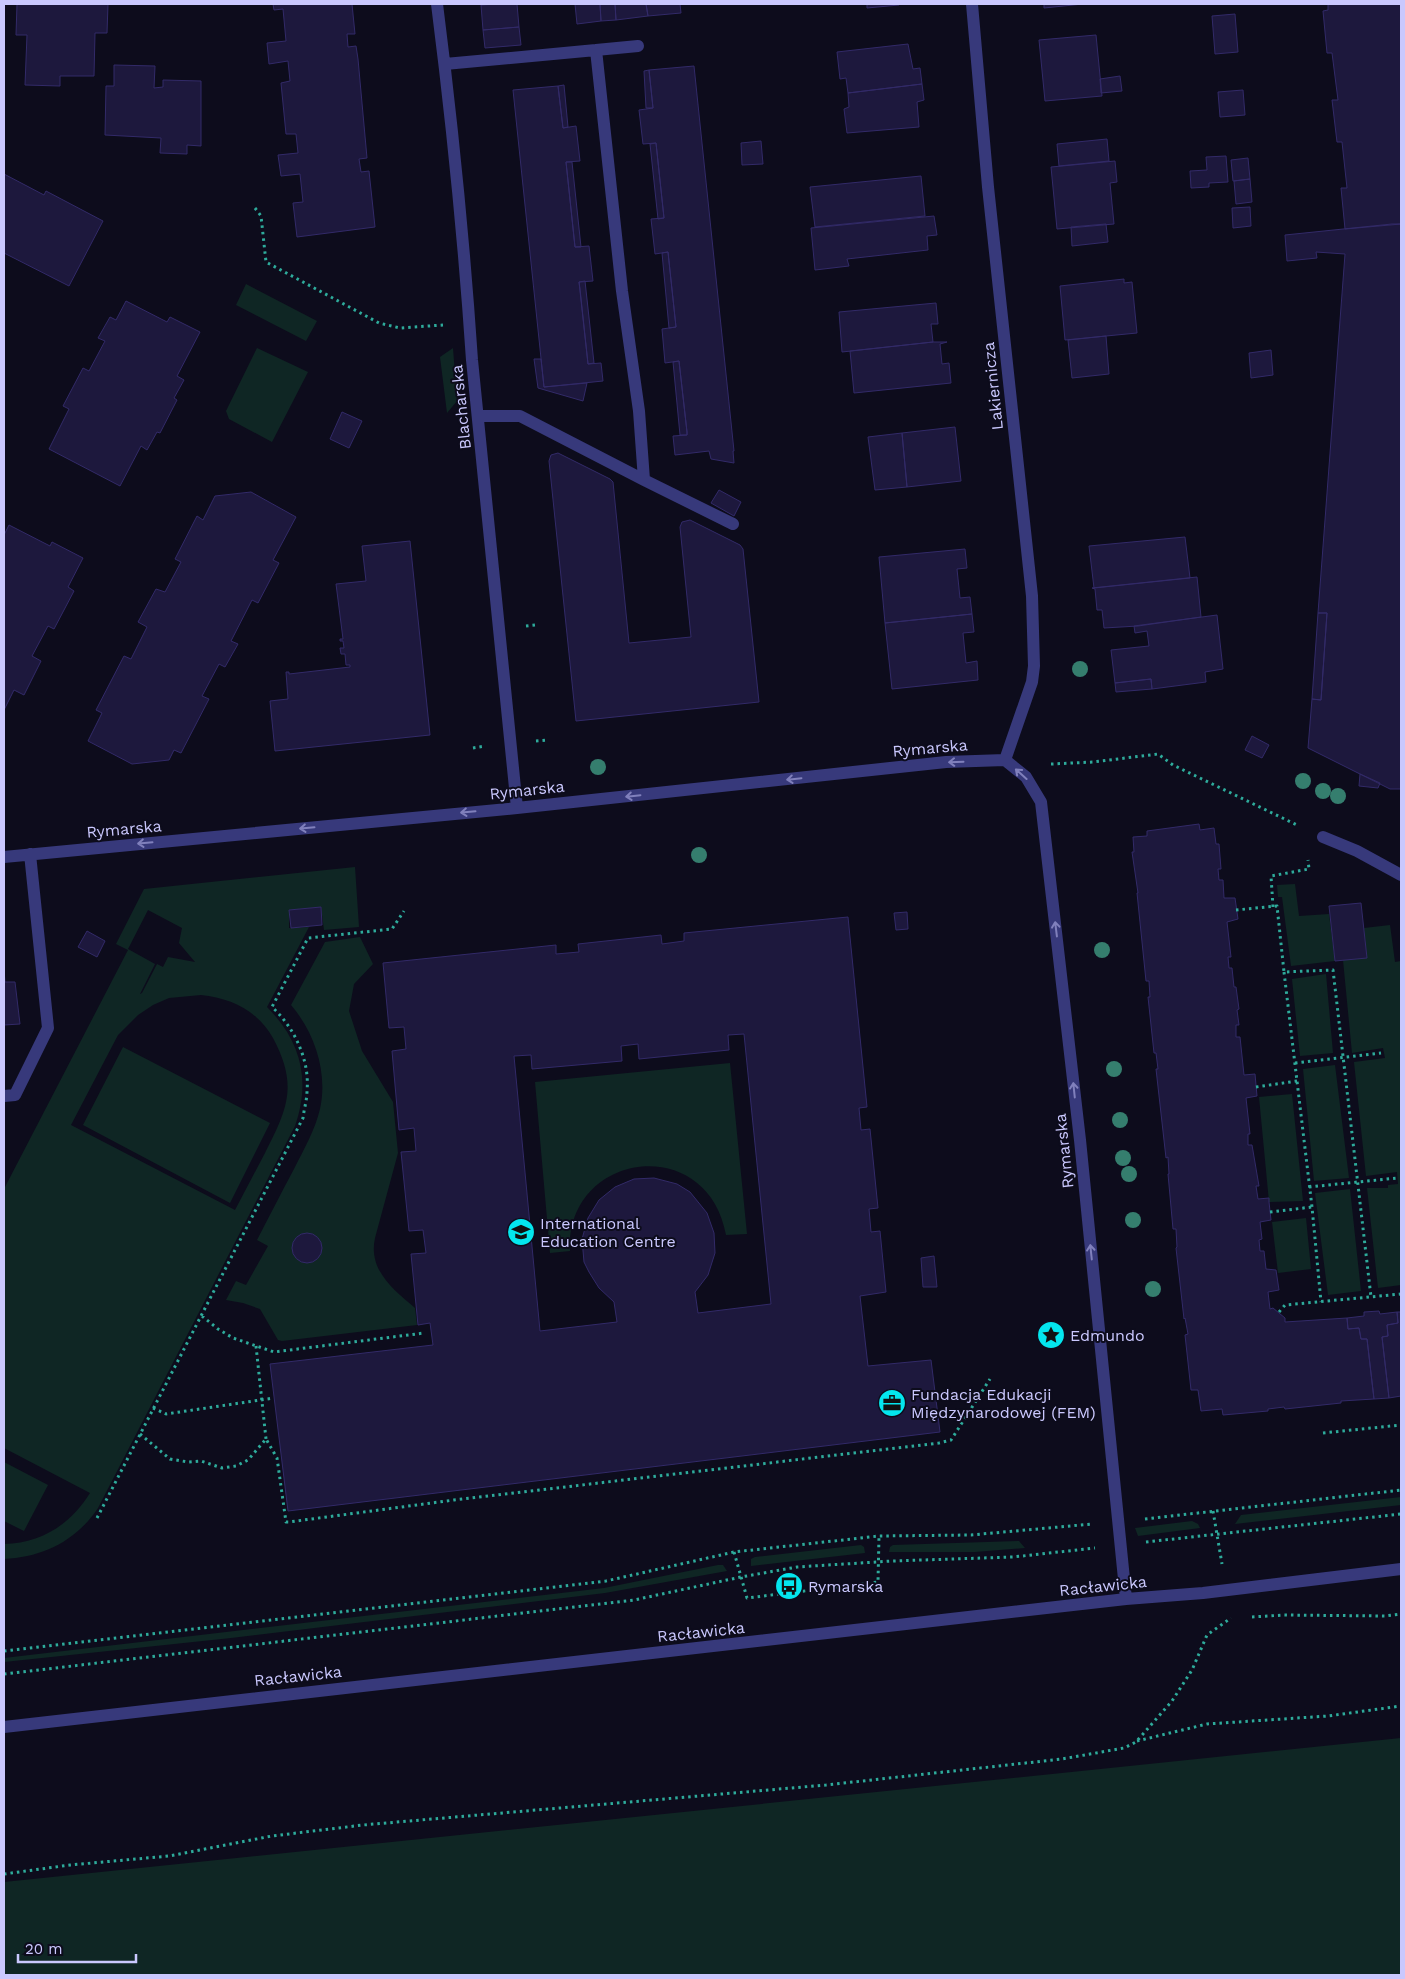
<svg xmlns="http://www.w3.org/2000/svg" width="1405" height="1979" font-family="'Work Sans',sans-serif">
<rect width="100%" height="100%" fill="#0d0c1c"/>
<path fill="#0f2624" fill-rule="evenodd" d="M 246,284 L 317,321 L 306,341 L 236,305 Z
M 257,348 L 308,372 L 272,442 L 229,419 L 226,411 Z
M 453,348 L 457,401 L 447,413 L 440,357 Z
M 355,867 L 359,927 L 324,930 L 321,907 L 289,910 L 289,928 L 309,927 L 267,1007 C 301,1041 311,1080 295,1126 L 98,1508 C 76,1541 43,1557 4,1559 L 4,1544 C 41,1543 70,1525 90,1493 L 4,1448 L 4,1189 L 128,950 L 116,944 L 144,889 ZM 148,910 L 182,928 L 179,943 L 195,962 L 168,957 L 163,967 L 157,964 L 142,993 L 140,994 L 155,964 L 128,949 ZM 201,995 C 231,998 258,1011 273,1038 C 298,1085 288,1108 265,1153 C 255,1172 245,1191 235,1210 L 71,1125 L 118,1035 L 138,1015 L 153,1005 L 169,998 Z
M 1295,884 L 1299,916 L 1329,914 L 1335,961 L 1291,966 L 1282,897 L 1278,897 L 1277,885 Z
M 1390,925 L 1395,962 L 1401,961 L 1401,1285 L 1378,1288 L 1367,1188 L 1388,1188 L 1388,1185 L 1398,1184 L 1397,1172 L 1366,1176 L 1354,1062 L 1385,1058 L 1383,1048 L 1352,1053 L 1343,960 L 1367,957 L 1364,928 Z
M 360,937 L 373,964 L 354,984 L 349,1011 L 362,1051 L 393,1102 L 398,1153 L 375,1238 C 368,1270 393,1289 415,1308 L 417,1325 L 282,1341 L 278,1340 L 260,1309 L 243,1303 L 226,1300 L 236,1281 L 246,1285 L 268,1246 L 257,1240 C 269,1217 281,1193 294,1169 C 304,1149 315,1130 320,1109 C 328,1073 315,1033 291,1005 L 325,942 Z
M 1326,974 L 1333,1053 L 1300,1056 L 1292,979 Z
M 123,1047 L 270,1123 L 230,1203 L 83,1125 Z
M 730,1063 L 747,1234 L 726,1235 C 707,1131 565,1152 570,1251 L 550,1253 L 535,1082 Z
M 1335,1065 L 1349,1178 L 1314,1181 L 1303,1069 Z
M 1292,1094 L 1303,1201 L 1269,1202 L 1259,1097 Z
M 1350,1189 L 1361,1291 L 1328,1295 L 1315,1193 Z
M 1306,1218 L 1311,1269 L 1278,1273 L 1272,1222 Z
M 4,1462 L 48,1485 L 24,1531 L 4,1521 Z
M 1401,1497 L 1401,1505 L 1235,1524 L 1241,1515 Z
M 1192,1521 L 1198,1524 L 1200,1528 L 1138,1536 L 1135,1528 Z
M 1019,1541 L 1025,1548 L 975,1552 L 889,1552 L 890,1547 L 893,1545 Z
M 861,1545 L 864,1547 L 865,1553 L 751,1566 L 751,1559 L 755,1557 Z
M 718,1565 L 723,1565 L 727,1571 L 605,1593 L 231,1638 L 4,1662 L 4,1658 L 604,1588 Z
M 1401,1738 L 1401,1975 L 4,1975 L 4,1882 Z"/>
<path fill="#1d183d" stroke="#322a68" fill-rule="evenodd" d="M 17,4 L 108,4 L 107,33 L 95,33 L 94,76 L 60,76 L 60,86 L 25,85 L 27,35 L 16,35 Z
M 273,4 L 352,4 L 355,34 L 347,34 L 348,47 L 356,46 L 358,59 L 367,158 L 359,159 L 361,172 L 369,171 L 375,227 L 297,237 L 293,203 L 303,202 L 300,174 L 281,176 L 278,155 L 298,153 L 296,134 L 286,134 L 281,83 L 290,81 L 288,61 L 269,64 L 267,43 L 286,41 L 283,9 L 274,10 Z
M 497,4 L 517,4 L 519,27 L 483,30 L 481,5 Z
M 575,4 L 600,4 L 601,21 L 577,24 Z
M 600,4 L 615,4 L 616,20 L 601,21 Z
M 615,4 L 646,4 L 648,16 L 616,20 Z
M 646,4 L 680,4 L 681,13 L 648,16 Z
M 867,4 L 898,4 L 899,5 L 867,8 Z
M 1044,4 L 1083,4 L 1044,8 Z
M 1328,4 L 1401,4 L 1401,224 L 1345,229 L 1341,188 L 1347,188 L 1342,142 L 1337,142 L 1332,100 L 1338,100 L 1332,53 L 1327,53 L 1323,11 L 1328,10 Z
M 1235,14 L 1238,52 L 1215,54 L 1212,16 Z
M 519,27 L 521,45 L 485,48 L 483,30 Z
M 1096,35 L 1102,96 L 1045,101 L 1039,40 Z
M 908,44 L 913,69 L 920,68 L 922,84 L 848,93 L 846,78 L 840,79 L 837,52 Z
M 114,65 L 155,66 L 154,88 L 163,87 L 163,80 L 201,81 L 201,146 L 187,145 L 187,154 L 160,153 L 161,138 L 105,135 L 106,86 L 114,86 Z
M 694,66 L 734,451 L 733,451 L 734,463 L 711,459 L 709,451 L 675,455 L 673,436 L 687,435 L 687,432 L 679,361 L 665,363 L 662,329 L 676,327 L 668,252 L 655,254 L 651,219 L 664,218 L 656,143 L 643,144 L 639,110 L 653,108 L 649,70 Z
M 649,70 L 653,108 L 646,108 L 644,71 Z
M 1120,76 L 1122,91 L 1101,93 L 1100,79 Z
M 922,84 L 924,100 L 917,102 L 919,127 L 847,133 L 844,109 L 849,107 L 848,93 Z
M 564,85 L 568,127 L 563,128 L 558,86 Z
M 558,86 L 563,128 L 576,126 L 580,161 L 566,162 L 575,247 L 589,246 L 593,281 L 579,282 L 588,364 L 601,363 L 603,381 L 544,387 L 513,90 Z
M 1243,90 L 1245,115 L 1220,117 L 1218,92 Z
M 1107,139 L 1109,161 L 1059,166 L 1057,144 Z
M 761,141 L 763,164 L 742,165 L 741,143 Z
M 656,143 L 664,218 L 658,219 L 650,144 Z
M 1226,156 L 1228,182 L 1209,183 L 1209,187 L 1191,188 L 1190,171 L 1207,170 L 1206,157 Z
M 1248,158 L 1250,179 L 1233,181 L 1231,160 Z
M 1115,161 L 1117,182 L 1110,183 L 1114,224 L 1057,229 L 1051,167 Z
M 566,162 L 572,162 L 581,247 L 575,247 Z
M 4,174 L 44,195 L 46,191 L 103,221 L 69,286 L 4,253 Z
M 921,176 L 925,216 L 815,227 L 810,187 Z
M 1250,179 L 1252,202 L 1236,204 L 1234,181 Z
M 1250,207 L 1251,226 L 1233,228 L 1232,208 Z
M 934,216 L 937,235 L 927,236 L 928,250 L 847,259 L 849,266 L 815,270 L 811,228 Z
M 1106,224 L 1108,242 L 1072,246 L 1071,227 Z
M 1392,224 L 1401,224 L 1401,789 L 1390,789 L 1308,748 L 1312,699 L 1321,700 L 1327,613 L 1318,613 L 1345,254 L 1316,252 L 1317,258 L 1287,261 L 1285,235 Z
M 668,252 L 676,327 L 669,328 L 662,253 Z
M 1124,279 L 1124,283 L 1132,282 L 1137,333 L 1065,340 L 1060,286 Z
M 585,281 L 594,363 L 588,364 L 580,289 L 579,282 Z
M 126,301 L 167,322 L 170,317 L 200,332 L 177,376 L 184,380 L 174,398 L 177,400 L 160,433 L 157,432 L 147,450 L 141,446 L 120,486 L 49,449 L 69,409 L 63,406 L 83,368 L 89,371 L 105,341 L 98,338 L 110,317 L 116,320 Z
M 936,303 L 938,324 L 931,324 L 933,342 L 842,352 L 839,312 Z
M 1106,336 L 1109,374 L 1072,378 L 1068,340 Z
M 933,342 L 947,342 L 940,344 L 942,364 L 949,363 L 951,383 L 854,393 L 850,351 Z
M 1271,350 L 1273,375 L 1251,378 L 1249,353 Z
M 534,359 L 541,359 L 544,387 L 587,383 L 583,401 L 538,388 Z
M 679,361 L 687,432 L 687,435 L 680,435 L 673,362 Z
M 342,412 L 362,421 L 349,448 L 330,439 Z
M 955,427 L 961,481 L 907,487 L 902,433 Z
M 902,433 L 907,487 L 875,490 L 868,437 Z
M 558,453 L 610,479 L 613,482 L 629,643 L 691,637 L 680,527 L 682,522 L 690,520 L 740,545 L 743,549 L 759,702 L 576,721 L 549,461 L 551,455 Z
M 719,490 L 741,502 L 734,516 L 711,503 Z
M 251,492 L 296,517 L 273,560 L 279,563 L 258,603 L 252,600 L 231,641 L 238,644 L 225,667 L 219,664 L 202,696 L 209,699 L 181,753 L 174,750 L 169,760 L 132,764 L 88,741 L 102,713 L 96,710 L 124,656 L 131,659 L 147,627 L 138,622 L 156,589 L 165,592 L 181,562 L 175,559 L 197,516 L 203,520 L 215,496 Z
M 9,525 L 50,546 L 52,542 L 83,558 L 68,587 L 74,591 L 54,629 L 48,626 L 32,656 L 41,661 L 24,695 L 14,690 L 4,710 L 4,535 Z
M 1185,537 L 1190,578 L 1094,588 L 1089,546 Z
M 410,541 L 430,735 L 275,751 L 270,701 L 288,699 L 286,672 L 289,672 L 289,674 L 350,667 L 350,665 L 346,665 L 345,654 L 341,654 L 340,648 L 344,648 L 343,641 L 340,641 L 340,639 L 343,639 L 336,584 L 366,581 L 362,546 Z
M 965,549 L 967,568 L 957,569 L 960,598 L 970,597 L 972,614 L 885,623 L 879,557 Z
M 1197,577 L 1201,617 L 1138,626 L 1104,628 L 1102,610 L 1097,610 L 1095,589 L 1092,588 Z
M 1318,613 L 1327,613 L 1321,700 L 1312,699 Z
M 972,614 L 974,632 L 963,633 L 966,663 L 977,661 L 978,680 L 892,689 L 885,623 Z
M 1217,615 L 1223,669 L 1205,672 L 1206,682 L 1152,689 L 1151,679 L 1115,683 L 1111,650 L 1149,646 L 1147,631 L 1135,633 L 1134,626 Z
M 1151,679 L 1152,689 L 1116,692 L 1115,683 Z
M 1252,736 L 1269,745 L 1262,758 L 1245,750 Z
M 1360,774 L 1380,783 L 1378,788 L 1359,786 Z
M 1199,824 L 1200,830 L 1214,828 L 1216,844 L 1219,844 L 1221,869 L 1218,869 L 1219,880 L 1223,880 L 1224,898 L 1235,898 L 1238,919 L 1227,922 L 1231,957 L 1228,957 L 1229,968 L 1232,968 L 1234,987 L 1236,987 L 1239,1009 L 1237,1010 L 1239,1025 L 1236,1025 L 1236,1037 L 1240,1037 L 1244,1075 L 1255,1074 L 1257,1096 L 1246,1098 L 1250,1134 L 1248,1134 L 1248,1145 L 1252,1145 L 1259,1186 L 1256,1186 L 1258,1199 L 1269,1198 L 1269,1202 L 1271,1220 L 1260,1222 L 1262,1239 L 1259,1240 L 1260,1251 L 1264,1251 L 1266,1269 L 1276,1270 L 1279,1290 L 1268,1292 L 1270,1309 L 1273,1308 L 1285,1318 L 1285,1322 L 1347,1318 L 1348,1329 L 1359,1328 L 1361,1339 L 1367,1339 L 1374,1399 L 1341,1401 L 1341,1403 L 1285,1409 L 1284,1407 L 1268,1409 L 1268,1411 L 1223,1415 L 1222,1409 L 1201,1411 L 1198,1390 L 1191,1390 L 1185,1335 L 1188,1334 L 1185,1318 L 1184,1319 L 1176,1248 L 1177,1247 L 1176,1229 L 1173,1229 L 1168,1174 L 1169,1174 L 1168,1157 L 1166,1158 L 1156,1069 L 1158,1069 L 1156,1053 L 1154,1053 L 1148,997 L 1150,997 L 1149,981 L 1146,981 L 1137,893 L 1138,893 L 1132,852 L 1134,852 L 1133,837 L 1147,836 L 1147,831 Z
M 1361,903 L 1367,958 L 1335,961 L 1329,906 Z
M 321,907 L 322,925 L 291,928 L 289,910 Z
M 907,912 L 908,929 L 896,930 L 894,913 Z
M 848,917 L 867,1107 L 859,1108 L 861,1130 L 870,1129 L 878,1208 L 869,1209 L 871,1232 L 880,1231 L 886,1292 L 860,1296 L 868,1366 L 931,1360 L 940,1432 L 288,1511 L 270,1364 L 433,1345 L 430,1323 L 418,1325 L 411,1254 L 426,1253 L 423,1230 L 409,1231 L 401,1152 L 416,1151 L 414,1128 L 399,1130 L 392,1051 L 406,1049 L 404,1027 L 389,1028 L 383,963 L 556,945 L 556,954 L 579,952 L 578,944 L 661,935 L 662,944 L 684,941 L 684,933 ZM 744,1034 L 771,1304 L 698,1313 L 695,1292 L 708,1275 L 715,1253 L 714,1233 L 707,1213 L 690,1192 L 677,1184 L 654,1178 L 634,1179 L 615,1187 L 599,1200 L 588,1218 L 582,1239 L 584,1262 L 589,1272 L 599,1288 L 614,1302 L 617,1322 L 540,1331 L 514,1056 L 531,1055 L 532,1069 L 622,1061 L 621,1046 L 638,1044 L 639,1059 L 729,1050 L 728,1035 Z
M 87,931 L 105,941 L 97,957 L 78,947 Z
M 4,970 L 5,982 L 15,982 L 20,1024 L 4,1025 Z
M292 1248a15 15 0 1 1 30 0a15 15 0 1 1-30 0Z
M 934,1256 L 937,1287 L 923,1287 L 921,1258 Z
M 1379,1311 L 1380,1314 L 1397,1312 L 1398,1323 L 1387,1325 L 1388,1336 L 1382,1337 L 1389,1398 L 1374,1399 L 1367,1339 L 1361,1339 L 1359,1328 L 1348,1329 L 1347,1318 L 1364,1316 L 1364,1312 Z
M 1397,1312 L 1401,1312 L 1401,1396 L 1389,1398 L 1382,1337 L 1388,1336 L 1387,1325 L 1398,1323 Z"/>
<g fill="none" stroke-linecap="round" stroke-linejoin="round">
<path stroke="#2eab9b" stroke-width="3" stroke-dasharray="2.5 4" stroke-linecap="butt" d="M 255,208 L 261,216 L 266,262 L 379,323 L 400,328 L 443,325
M 526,626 L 535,625
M 536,741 L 548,740
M 473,748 L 485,746
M 1051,764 L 1093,762 L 1158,754 L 1173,765 L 1299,826
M 1273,907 L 1271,876 L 1309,869 L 1308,860
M 1236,910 L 1277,906 L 1284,972 L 1333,970 L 1371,1297
M 1284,972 L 1312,1207 L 1321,1302
M 1295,1063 L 1381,1053
M 1256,1087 L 1297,1081
M 1309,1187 L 1397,1178
M 1270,1212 L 1312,1207
M 1279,1312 L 1285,1305 L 1401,1294
M 202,1316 L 218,1329 L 233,1338 L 274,1352 L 424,1333
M 256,1346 L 266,1439
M 153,1408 L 166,1414 L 274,1398
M 1323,1433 L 1401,1425
M 140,1434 L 170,1459 L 188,1462 L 201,1461 L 222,1468 L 236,1466 L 248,1460 L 266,1439 L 277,1458 L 286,1522 L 289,1522 L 454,1500 L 939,1443 L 951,1440 L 990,1379
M 1213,1511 L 1222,1564
M 97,1518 L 303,1118 C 304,1109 307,1100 307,1091 C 310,1060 294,1027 272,1007 L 308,938 L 392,929 L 404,911
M 1145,1519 L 1401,1490
M 1146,1542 L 1401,1514
M 734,1552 L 747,1598 L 878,1582 L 879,1536
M 1252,1617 L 1284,1615 L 1385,1616 L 1401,1614
M 4,1651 L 606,1581 L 734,1552 L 879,1536 L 971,1535 L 1092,1524
M 4,1674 L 634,1600 L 741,1577 L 797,1567 L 892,1561 L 1013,1557 L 1095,1548
M 1137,1741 L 1207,1724 L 1328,1716 L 1401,1706
M 4,1874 L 70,1865 L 169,1856 L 272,1836 L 363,1825 L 826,1785 L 1062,1759 L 1124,1748 L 1136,1742 L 1172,1701 L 1192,1670 L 1207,1635 L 1231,1618"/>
<path stroke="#37397b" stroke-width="12" d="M 437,4 C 452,122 464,241 472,360 L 517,808
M 972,4 L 988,187 L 1032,596 L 1034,666 L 1032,682 L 1005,760
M 596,50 L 638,46
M 445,64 L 596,50 L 622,291 L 639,411 L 644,480
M 478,416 L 520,416 L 644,480 L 733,524
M 1323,837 L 1357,851 L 1401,875
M 4,857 L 517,808 L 946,762 L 1005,760 L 1026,777 L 1041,802 L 1080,1140 L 1126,1599
M 4,1096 L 15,1095 L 48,1028 L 30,854
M 4,1727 L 1126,1599 L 1203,1593 L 1401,1569"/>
</g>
<g fill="#357e6e">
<circle cx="1080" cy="669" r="8"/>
<circle cx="598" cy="767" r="8"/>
<circle cx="1303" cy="781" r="8"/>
<circle cx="1323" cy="791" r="8"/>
<circle cx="1338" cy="796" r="8"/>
<circle cx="699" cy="855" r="8"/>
<circle cx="1102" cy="950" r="8"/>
<circle cx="1114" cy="1069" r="8"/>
<circle cx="1120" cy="1120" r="8"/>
<circle cx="1123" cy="1158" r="8"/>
<circle cx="1129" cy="1174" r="8"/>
<circle cx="1133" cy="1220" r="8"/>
<circle cx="1153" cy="1289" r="8"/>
</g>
<defs><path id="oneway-shaft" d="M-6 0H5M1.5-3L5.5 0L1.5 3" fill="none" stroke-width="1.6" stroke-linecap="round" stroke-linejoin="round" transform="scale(1.25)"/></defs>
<g stroke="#8080bc">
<use href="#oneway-shaft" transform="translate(956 762) rotate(178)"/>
<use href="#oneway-shaft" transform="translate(1021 774) rotate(-138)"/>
<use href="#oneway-shaft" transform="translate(794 779) rotate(174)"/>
<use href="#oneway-shaft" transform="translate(633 796) rotate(174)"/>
<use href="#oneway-shaft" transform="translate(468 812) rotate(175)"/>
<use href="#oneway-shaft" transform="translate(307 828) rotate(175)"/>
<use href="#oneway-shaft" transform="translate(145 843) rotate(175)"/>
<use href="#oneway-shaft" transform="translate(1056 929) rotate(-97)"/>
<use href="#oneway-shaft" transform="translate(1074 1090) rotate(-96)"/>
<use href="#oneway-shaft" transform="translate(1091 1252) rotate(-96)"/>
</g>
<defs>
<g id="school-disc" transform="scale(1.4375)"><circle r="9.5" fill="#04e6ee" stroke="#0d0c1c"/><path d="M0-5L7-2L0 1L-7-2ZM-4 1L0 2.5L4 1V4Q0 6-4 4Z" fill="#111"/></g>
<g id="sight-disc" transform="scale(1.4375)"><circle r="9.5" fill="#04e6ee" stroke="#0d0c1c"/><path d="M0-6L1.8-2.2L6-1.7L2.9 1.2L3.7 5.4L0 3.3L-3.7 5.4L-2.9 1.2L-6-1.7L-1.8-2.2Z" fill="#111"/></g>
<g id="office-disc" transform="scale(1.4375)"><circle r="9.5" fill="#04e6ee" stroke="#0d0c1c"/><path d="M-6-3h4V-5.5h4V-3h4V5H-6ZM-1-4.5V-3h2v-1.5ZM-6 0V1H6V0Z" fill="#111"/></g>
<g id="bus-disc" transform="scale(1.4375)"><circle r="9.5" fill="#04e6ee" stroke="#0d0c1c"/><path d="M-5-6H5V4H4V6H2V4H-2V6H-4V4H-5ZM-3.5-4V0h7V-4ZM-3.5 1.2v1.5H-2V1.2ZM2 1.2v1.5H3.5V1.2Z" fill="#111"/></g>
</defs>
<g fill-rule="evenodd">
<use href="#school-disc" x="521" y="1232"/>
<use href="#sight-disc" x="1051" y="1335"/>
<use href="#office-disc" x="892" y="1403"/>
<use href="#bus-disc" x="789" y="1586"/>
</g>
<g text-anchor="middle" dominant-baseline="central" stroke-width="4" stroke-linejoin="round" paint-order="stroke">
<g font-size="16" fill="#cac8fe" stroke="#0d0c1c">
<text transform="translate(993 386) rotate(-96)">Lakiernicza</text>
<text transform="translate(461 407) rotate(-96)">Blacharska</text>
<text transform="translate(930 748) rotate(-5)">Rymarska</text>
<text transform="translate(527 790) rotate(-6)">Rymarska</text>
<text transform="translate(124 829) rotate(-5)">Rymarska</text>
<text transform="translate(1064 1151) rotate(-96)">Rymarska</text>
<text transform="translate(1103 1586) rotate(-6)">Racławicka</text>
<text transform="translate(701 1632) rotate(-6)">Racławicka</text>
<text transform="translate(298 1676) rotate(-6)">Racławicka</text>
</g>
<g font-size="16" fill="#cac8fe" stroke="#0d0c1c" text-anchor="start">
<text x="540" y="1223">International<tspan x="540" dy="18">Education Centre</tspan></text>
<text x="1070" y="1335">Edmundo</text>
<text x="911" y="1394">Fundacja Edukacji<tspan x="911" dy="18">Międzynarodowej (FEM)</tspan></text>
<text x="808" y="1586">Rymarska</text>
</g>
</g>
<rect width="1405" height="1979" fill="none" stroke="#cac8fe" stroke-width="10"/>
<path d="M18 1954v8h118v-8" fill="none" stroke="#cac8fe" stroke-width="2.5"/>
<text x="25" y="1954" font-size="15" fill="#cac8fe" stroke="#0d0c1c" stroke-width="4" paint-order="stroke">20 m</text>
</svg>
